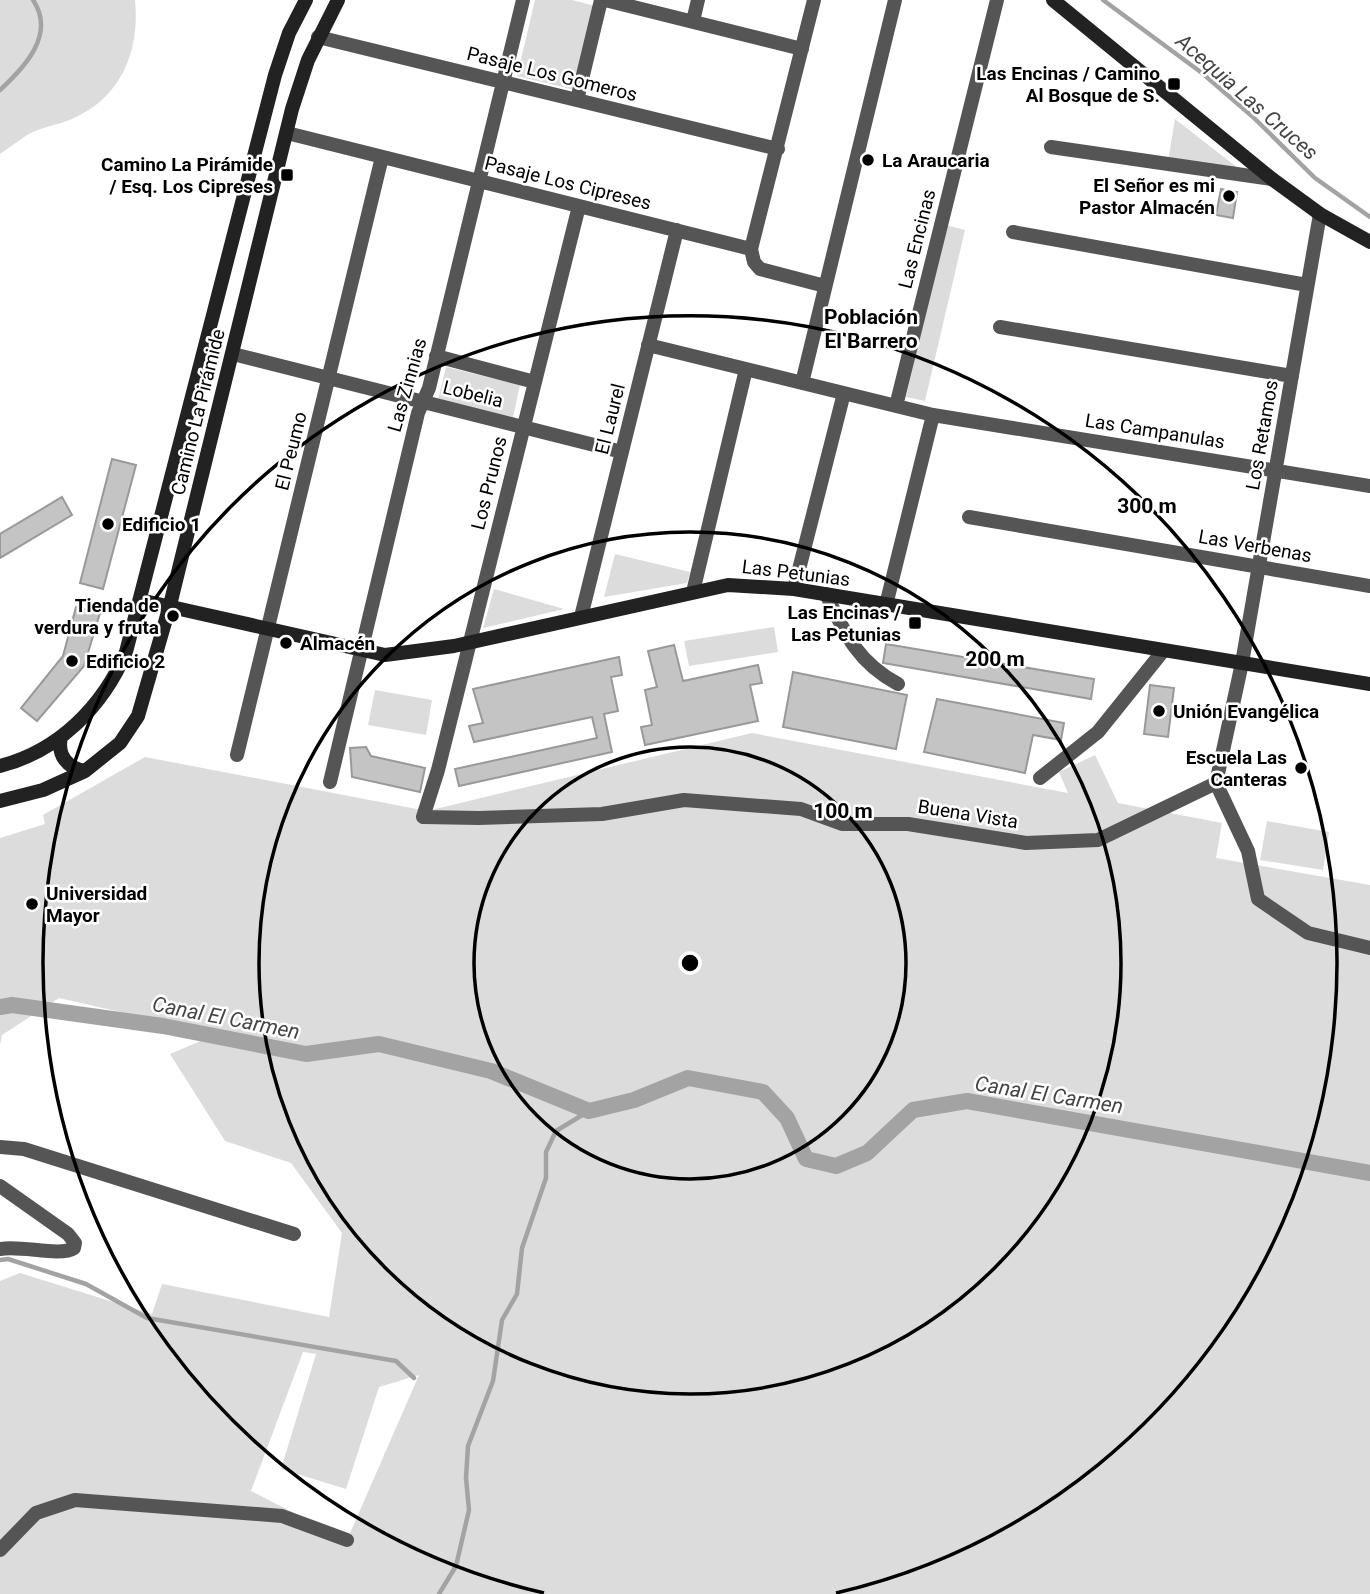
<svg xmlns="http://www.w3.org/2000/svg" width="1370" height="1594" font-family="Roboto,sans-serif">
<rect width="100%" height="100%" fill="#fff"/>
<path fill="#dcdcdc" fill-rule="evenodd" d="M 0,0 L 135,0 C 140,50 122,98 72,119 C 58,125 41,127 27,135 C 18,141 9,148 0,154 Z
M 535,0 L 572,0 L 595,6 L 575,90 L 517,76 Z
M 1175,119 L 1243,172 L 1168,161 Z
M 946,225 L 965,230 L 925,401 L 906,397 Z
M 446,367 L 520,385 L 513,417 L 438,400 Z
M 615,554 L 690,572 L 687,583 L 604,597 Z
M 494,589 L 564,609 L 483,628 Z
M 774,627 L 778,652 L 689,666 L 684,641 Z
M 375,690 L 432,700 L 426,735 L 368,725 Z
M 752,733 L 1068,793 L 1059,772 L 1095,755 L 1118,803 L 1222,823 L 1216,858 L 1370,885 L 1370,1594 L 0,1594 L 0,1281 L 20,1273 L 152,1314 L 162,1284 L 329,1317 L 342,1233 L 291,1163 L 225,1141 L 170,1054 L 217,1034 L 59,998 L 2,1035 L 0,1045 L 0,838 L 45,824 L 43,815 L 145,757 L 427,811 ZM 303,1352 L 316,1354 L 281,1469 L 346,1489 L 379,1387 L 419,1375 L 347,1540 L 251,1491 Z
M 1267,821 L 1329,832 L 1323,870 L 1260,860 Z"/>
<g fill="none" stroke-linecap="round" stroke-linejoin="round">
<path stroke="#a3a3a3" stroke-width="4.5" d="M 1103,0 L 1202,73 L 1253,117 L 1315,178 L 1370,217
M 0,90 C 25,67 56,34 33,0
M 0,1260 L 8,1259 L 86,1284 L 147,1318 L 396,1361 L 414,1378
M 439,1594 L 456,1566 L 469,1510 L 466,1478 L 468,1446 L 493,1381 L 502,1320 L 517,1294 L 522,1248 L 546,1178 L 546,1152 L 556,1131 L 589,1111"/>
<path stroke="#a3a3a3" stroke-width="16" d="M 0,1007 L 12,1005 L 163,1026 L 306,1054 L 379,1044 L 491,1071 L 589,1111 L 634,1100 L 688,1078 L 763,1092 L 787,1118 L 806,1159 L 836,1166 L 867,1153 L 913,1110 L 967,1101 L 1370,1173"/>
</g>
<path fill="#c4c4c4" stroke="#999" stroke-width="2" d="M 1221,189 L 1237,192 L 1233,218 L 1216,215 Z
M 112,459 L 136,465 L 103,589 L 80,583 Z
M 62,497 L 72,515 L 0,558 L 0,534 Z
M 76,607 L 100,613 L 84,666 L 37,721 L 21,708 L 63,656 Z
M 886,644 L 1094,679 L 1091,699 L 883,663 Z
M 674,645 L 683,681 L 758,665 L 762,683 L 750,685 L 758,721 L 645,745 L 641,727 L 652,725 L 645,690 L 657,687 L 648,651 Z
M 619,657 L 622,675 L 611,677 L 618,711 L 604,714 L 612,752 L 459,786 L 455,769 L 597,738 L 592,717 L 474,742 L 469,726 L 483,723 L 473,689 Z
M 793,672 L 907,695 L 896,749 L 783,727 Z
M 1150,685 L 1174,688 L 1168,737 L 1144,734 Z
M 937,699 L 1064,723 L 1061,740 L 1033,735 L 1025,773 L 924,752 Z
M 366,747 L 371,756 L 425,768 L 420,792 L 352,777 L 350,748 Z"/>
<g fill="none" stroke-linecap="round" stroke-linejoin="round">
<path stroke="#555" stroke-width="14" d="M 605,0 L 802,49
M 814,0 L 751,249 L 754,262 L 760,269 L 825,286
M 693,21 L 698,0
M 318,37 L 778,149
M 577,100 L 601,0
M 287,133 L 751,249
M 1051,147 L 1272,179
M 579,206 L 438,770 L 423,817 L 479,818 L 602,814 L 684,800 L 801,809 L 842,824 L 908,824 L 1026,843 L 1098,840 L 1216,783 L 1242,663 L 1320,214
M 1013,232 L 1307,285
M 1000,327 L 1292,376
M 648,345 L 933,415 L 1370,486
M 233,354 L 622,452
M 436,356 L 535,382
M 802,383 L 895,0
M 896,406 L 997,0
M 969,517 L 1370,586
M 794,589 L 844,393
M 693,592 L 746,369
M 826,594 C 845,634 858,663 898,684
M 886,605 L 933,415
M 581,617 L 677,230
M 237,755 L 382,157
M 1040,778 L 1098,732 L 1163,651
M 330,782 L 418,413 L 429,388 L 523,0
M 1216,783 L 1248,851 L 1258,899 L 1308,933 L 1370,948
M 0,1147 L 24,1149 L 294,1234
M 0,1186 L 68,1234 L 75,1243 L 74,1248 C 60,1257 22,1245 0,1249
M 0,1550 L 36,1513 L 75,1500 L 282,1516 L 347,1540"/>
<path stroke="#222" stroke-width="14" d="M 1053,0 L 1272,179 L 1320,214 L 1370,242
M 140,600 L 385,655 L 454,646 L 728,585 L 794,589 L 1370,684
M 61,737 C 57,755 67,768 85,771
M 0,766 C 59,751 103,706 126,652 L 275,75 L 289,33 L 306,0
M 0,801 L 43,790 L 85,771 L 120,743 L 138,716 L 170,605 L 292,109 L 308,60 L 338,0"/>
</g>
<g fill="none" stroke="#000" stroke-width="3.5">
<circle cx="690" cy="963" r="216"/>
<circle cx="690" cy="963" r="431"/>
<path d="M544 1593A647 647 0 1 1 836 1593"/>
</g>
<g fill="#000" stroke="#fff" stroke-width="2.5">
<rect x="1167" y="77" width="14" height="14" rx="3.5"/>
<circle cx="868" cy="160" r="7"/>
<rect x="280" y="168" width="14" height="14" rx="3.5"/>
<circle cx="1229" cy="196" r="7"/>
<circle cx="108" cy="524" r="7"/>
<circle cx="173" cy="616" r="7"/>
<rect x="908" y="616" width="14" height="14" rx="3.5"/>
<circle cx="286" cy="643" r="7"/>
<circle cx="72" cy="661" r="7"/>
<circle cx="1159" cy="711" r="7"/>
<circle cx="1301" cy="768" r="7"/>
<circle cx="32" cy="904" r="7"/>
</g>
<g text-anchor="middle" dominant-baseline="central" stroke-width="5" stroke-linejoin="round" paint-order="stroke">
<g font-size="19" font-weight="bold" fill="#000" stroke="#fff" text-anchor="end">
<text x="1160" y="73">Las Encinas / Camino<tspan x="1160" dy="22">Al Bosque de S.</tspan></text>
<text x="882" y="160" text-anchor="start">La Araucaria</text>
<text x="273" y="164">Camino La Pirámide<tspan x="273" dy="22">/ Esq. Los Cipreses</tspan></text>
<text x="1215" y="185">El Señor es mi<tspan x="1215" dy="22">Pastor Almacén</tspan></text>
<text x="122" y="524" text-anchor="start">Edificio 1</text>
<text x="159" y="605">Tienda de<tspan x="159" dy="22">verdura y fruta</tspan></text>
<text x="901" y="612">Las Encinas /<tspan x="901" dy="22">Las Petunias</tspan></text>
<text x="300" y="643" text-anchor="start">Almacén</text>
<text x="86" y="661" text-anchor="start">Edificio 2</text>
<text x="1173" y="711" text-anchor="start">Unión Evangélica</text>
<text x="1287" y="757">Escuela Las<tspan x="1287" dy="22">Canteras</tspan></text>
<text x="46" y="893" text-anchor="start">Universidad<tspan x="46" dy="22">Mayor</tspan></text>
</g>
<g font-size="19" fill="#000" stroke="#fff">
<text transform="translate(552 74) rotate(14)">Pasaje Los Gomeros</text>
<text transform="translate(568 183) rotate(14)">Pasaje Los Cipreses</text>
<text transform="translate(917 239) rotate(-76)">Las Encinas</text>
<text transform="translate(407 385) rotate(-74)">Las Zinnias</text>
<text transform="translate(473 394) rotate(14)">Lobelia</text>
<text transform="translate(198 412) rotate(-76)">Camino La Pirámide</text>
<text transform="translate(610 419) rotate(-76)">El Laurel</text>
<text transform="translate(1155 431) rotate(9)">Las Campanulas</text>
<text transform="translate(1262 435) rotate(-80)">Los Retamos</text>
<text transform="translate(291 451) rotate(-76)">El Peumo</text>
<text transform="translate(489 483) rotate(-76)">Los Prunos</text>
<text transform="translate(1255 546) rotate(10)">Las Verbenas</text>
<text transform="translate(796 573) rotate(7)">Las Petunias</text>
<text transform="translate(968 814) rotate(9)">Buena Vista</text>
</g>
<g font-size="21" font-style="italic" fill="#444" stroke="#fff">
<text transform="translate(1247 97) rotate(41)">Acequia Las Cruces</text>
<text transform="translate(226 1018) rotate(11)">Canal El Carmen</text>
<text transform="translate(1049 1095) rotate(9)">Canal El Carmen</text>
</g>
<g font-size="21" font-weight="bold" fill="#000" stroke="#fff">
<text x="871" y="317">Población<tspan x="871" dy="24">El Barrero</tspan></text>
</g>
</g>
<circle cx="690" cy="963" r="10" fill="#000" stroke="#fff" stroke-width="3.5"/>
<g font-size="21" text-anchor="middle" font-weight="bold" fill="#000" stroke="#fff" stroke-width="5" stroke-linejoin="round" paint-order="stroke">
<text x="1147" y="513">300 m</text>
<text x="995" y="666">200 m</text>
<text x="843" y="818">100 m</text>
</g>
</svg>
